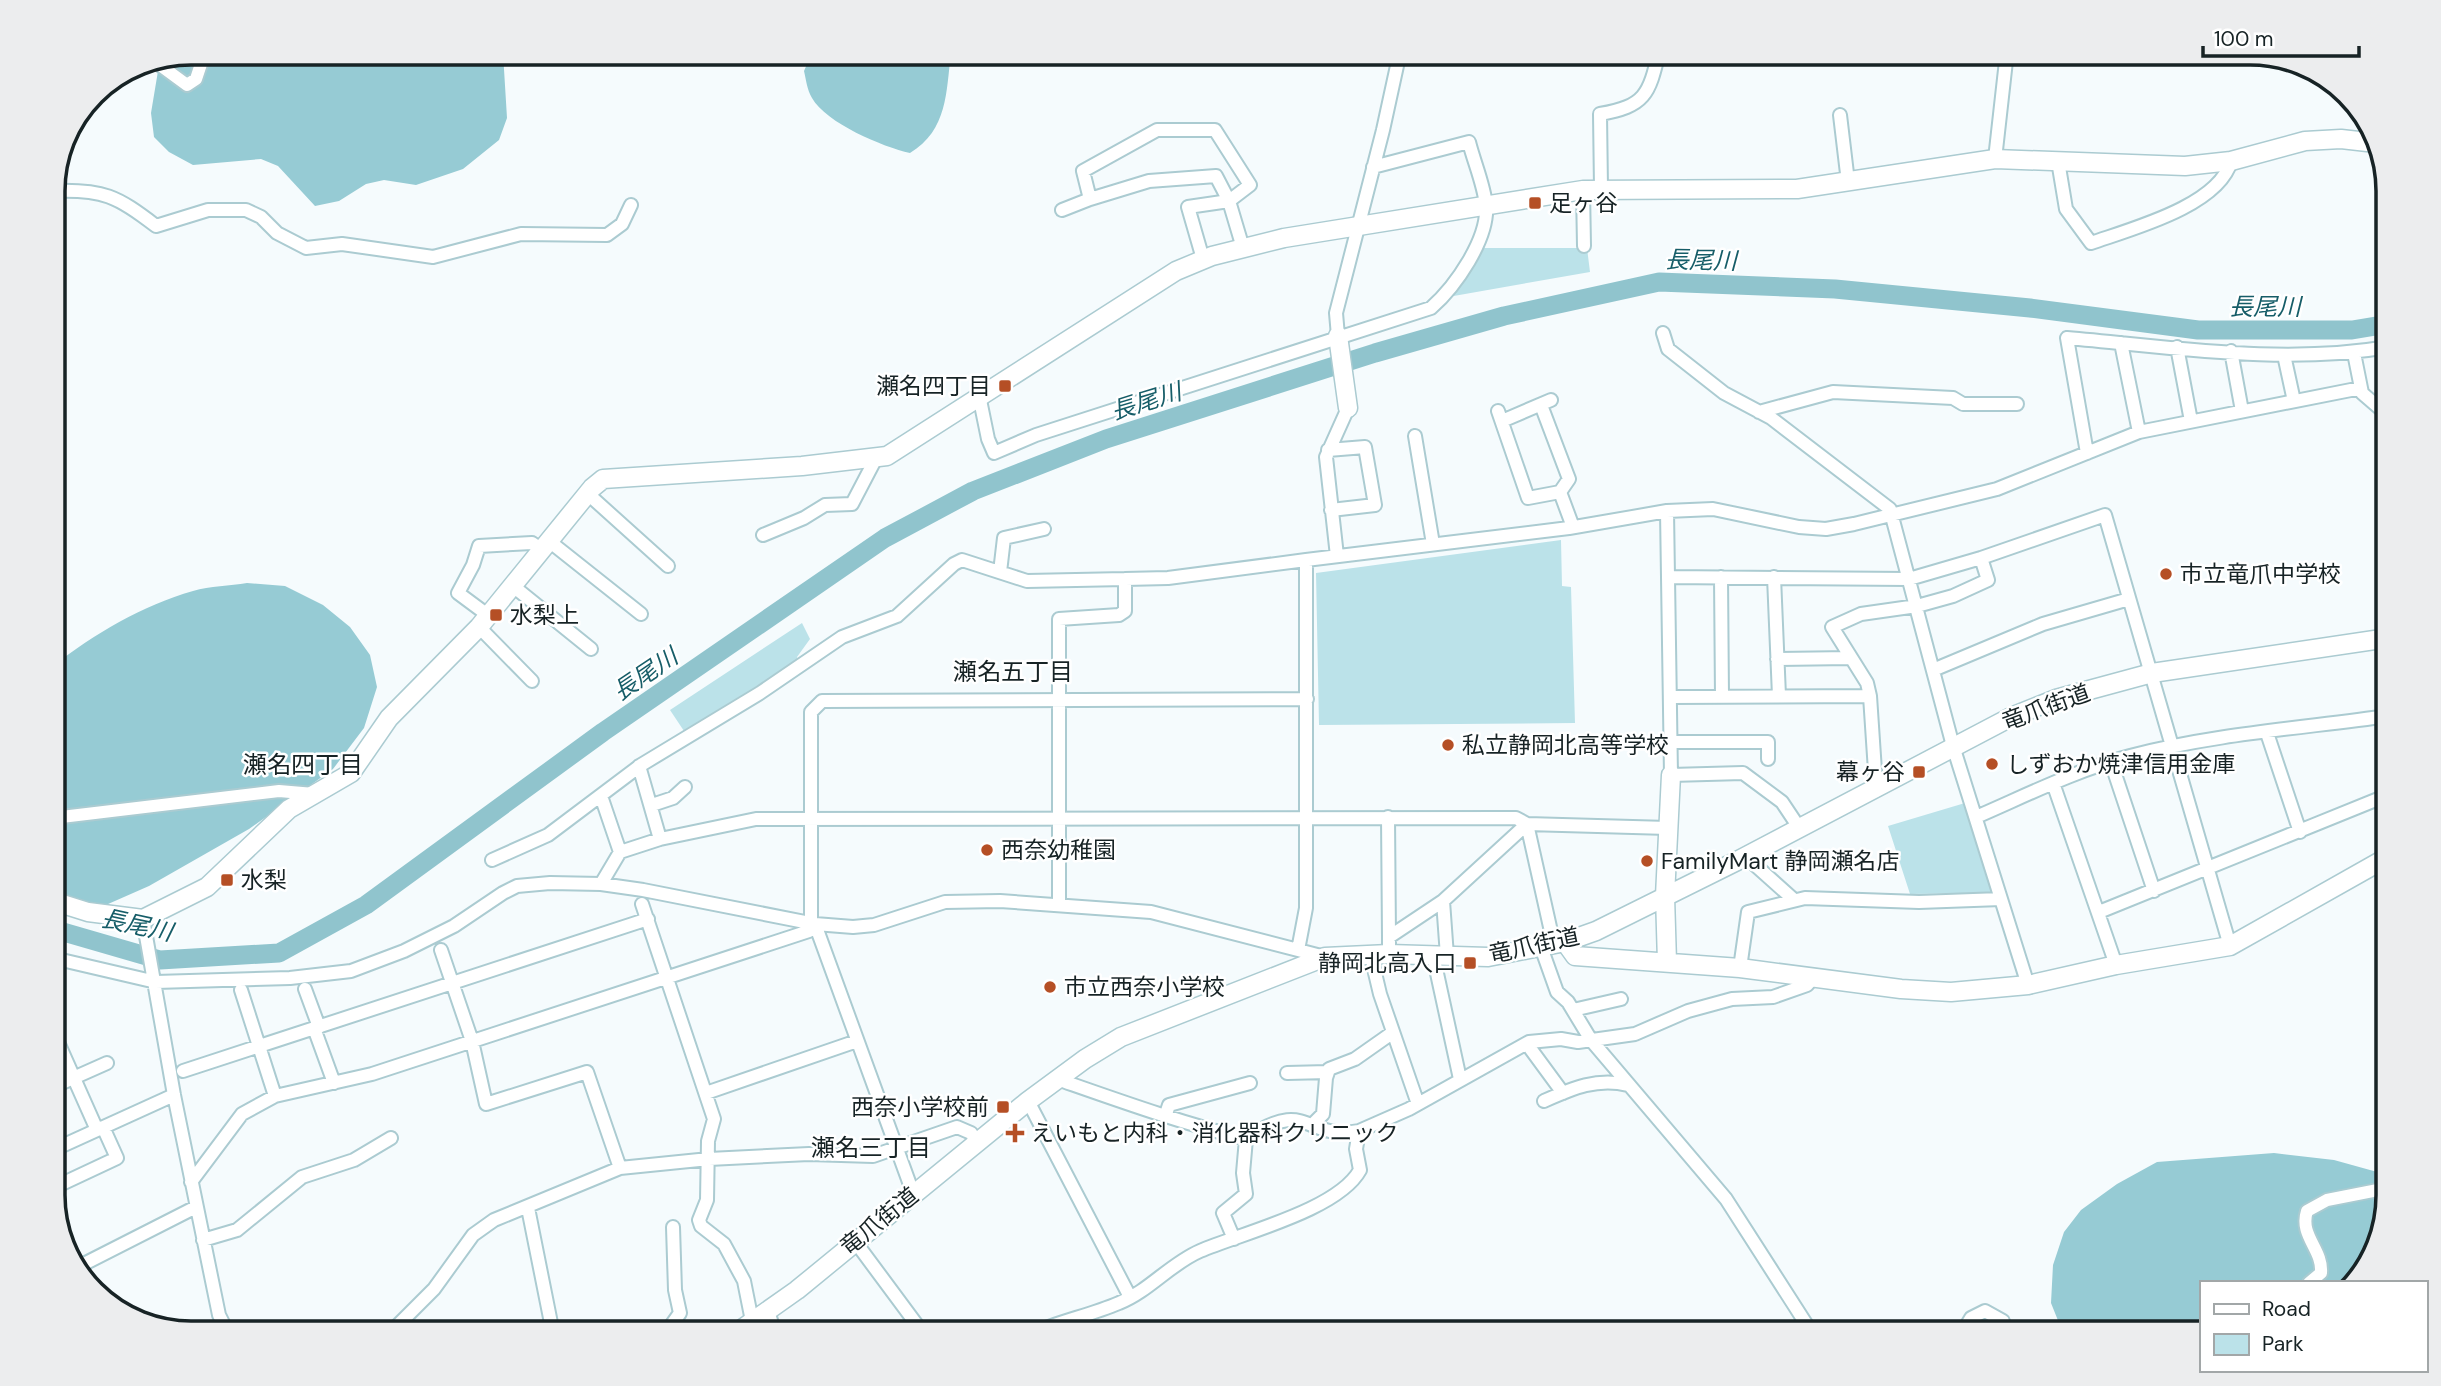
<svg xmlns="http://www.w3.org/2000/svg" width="2441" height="1386" font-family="'DM Sans','Noto Sans JP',sans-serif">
<rect width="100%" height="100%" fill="#f5fbfd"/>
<path fill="#bbe2e9" d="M 1477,248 L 1587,248 L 1590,272 L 1448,297 Z
M 1561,540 L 1562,586 L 1571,587 L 1575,723 L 1319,725 L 1316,573 Z
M 802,623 L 810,639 L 797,657 L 799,662 L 684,731 L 670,710 Z
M 1965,803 L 1995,893 L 1910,894 L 1888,826 Z"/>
<path fill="#96cbd4" d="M 312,52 L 503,53 L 507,118 L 499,140 L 463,169 L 416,185 L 384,180 L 366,184 L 339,201 L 315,206 L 278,166 L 261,159 L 193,165 L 169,152 L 154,137 L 151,113 L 158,71 L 156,59 L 190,53 Z
M 812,53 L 951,53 C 946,92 948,130 910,153 C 883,147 826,123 812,98 C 807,90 806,79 804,71 Z
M 247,583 L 285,586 L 323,605 L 350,627 L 370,655 L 377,687 L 364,728 L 333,769 L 249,829 L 149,886 L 99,908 L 53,896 L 53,666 C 94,634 143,605 193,591 C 210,586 230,586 247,583 Z
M 2274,1153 L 2334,1160 L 2388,1175 L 2388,1196 L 2370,1264 L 2352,1283 L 2201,1283 L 2201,1333 L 2063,1333 L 2051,1303 L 2053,1265 L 2064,1232 L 2081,1210 L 2117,1184 L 2157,1162 Z"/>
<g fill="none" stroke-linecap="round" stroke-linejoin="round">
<path stroke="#90c4cd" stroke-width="19" d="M 53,929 L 160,960 L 279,953 L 366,905 L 603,732 L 885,538 L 973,491 L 1106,439 L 1375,353 L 1504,316 L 1659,282 L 1835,289 L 2030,308 L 2198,330 L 2352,330 L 2388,324"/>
<g stroke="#abcbd1" stroke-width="16">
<path id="street" d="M 153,60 L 187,85 L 196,79 L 205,52
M 1840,115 L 1848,182
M 1995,159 L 2007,52
M 2058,161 L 2066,209 L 2091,243 C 2131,229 2219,206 2231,161
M 1601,188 L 1600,114 C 1645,106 1649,95 1659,52
M 1583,190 L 1584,246
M 53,191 C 103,189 117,196 156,226 L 208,210 L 246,210 L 261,217 L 277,233 L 306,248 L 342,244 L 433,257 L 521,234 L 607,235 L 622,224 L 631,205
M 1062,210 L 1090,199
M 1203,259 L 1188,207 L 1229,201 L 1216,176 L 1149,181 L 1090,199 L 1083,171 L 1157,130 L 1215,130 L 1250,185 L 1229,201 L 1243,248
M 1663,333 L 1668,349 L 1724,393 L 1771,418 L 1890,509 L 1953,746 L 2028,985
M 1338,336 L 1336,313 L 1383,130 L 1400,52
M 2121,343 L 2139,432
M 2177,347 L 2191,421
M 2231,351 L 2242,411
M 2354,353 L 2362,393 L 2384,412 L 2384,427 L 2388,428
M 2284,355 L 2294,401
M 979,395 L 988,439 L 994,453 L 1036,435 L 1431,308 C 1455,287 1489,239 1486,205 C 1484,185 1474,162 1469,142 L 1373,167
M 1541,405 L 1569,479 L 1560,492
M 1498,411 L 1528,498 L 1560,492 L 1573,527
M 1759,412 L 1833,392 L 1953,398 L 1963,404 L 2017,404
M 1502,421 L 1551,400
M 2384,427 L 2388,462
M 1415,436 L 1433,544
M 1328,450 L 1365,447 L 1375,505 L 1331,510
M 2087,453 L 2067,338 C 2173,347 2283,365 2388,347
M 588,494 L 668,566
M 1667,511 L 1671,775 L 1743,773 L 1782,802 L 1798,826
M 763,535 L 804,518 L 825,505 L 852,504 L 875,460
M 549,541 L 641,614
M 1337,556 L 1326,457 L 1348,408
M 1306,560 L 1569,528 L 1667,511 L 1713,509 L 1799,527 L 1826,529 L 1854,524 L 1997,489 L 2139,432 L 2361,388
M 1000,572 L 1004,538 L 1044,529
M 1668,577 L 1909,579 L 1981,558 L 2105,515 L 2230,946
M 1721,577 L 1722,697
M 1774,577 L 1779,696
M 513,586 L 591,649
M 489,616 L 458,593 L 473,565 L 479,546 L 532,543 L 542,550
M 479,627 L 532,681
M 1777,659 L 1850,658
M 1933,670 L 2043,624 L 2129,599
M 1870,696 L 1867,683 L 1832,627 L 1861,614 L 1917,606 L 1953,596 L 1988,580 L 1981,558
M 1670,697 L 1870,696 L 1876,786
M 2267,733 L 2300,832
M 1671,742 L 1768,742 L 1768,759
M 2111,762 L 2154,891
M 639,766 L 660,839
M 2053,783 L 2116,965
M 601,796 L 620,852
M 652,805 L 673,798 L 685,787
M 1388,817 L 1389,937
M 1976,817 C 2027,795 2076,770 2130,756 C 2214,734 2303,728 2388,716
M 53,818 L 279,791 L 314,794
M 1745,856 L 1793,899
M 492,860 L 548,835 L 641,765 L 760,693 L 842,637 L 897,616 L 954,564 L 962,560 L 1027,581 L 1125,579
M 601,884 L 620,852 L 660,839 L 756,819 L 1516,818 L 1527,824 L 1668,828
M 1443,901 L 1447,956
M 642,904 L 714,1119 L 708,1141 L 707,1200 L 699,1220 L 701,1226 L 724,1244 L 744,1281 L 752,1321
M 1059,905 L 1059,619 L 1119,615 L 1125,611 L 1125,579 L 1168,578 L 1306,560 L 1306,908 L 1298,950
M 2099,912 L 2388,795
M 143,919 L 174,1095 L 219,1315 L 228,1333
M 811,923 L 811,712 L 822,701 L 1307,699
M 815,924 L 913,1193
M 1541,947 L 1557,992 L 1568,1002 L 1591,1040 L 1726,1199 L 1812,1333
M 441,950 L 472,1041 L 486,1104 L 587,1072 L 620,1168
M 1389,954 L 1389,937 L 1443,901 L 1527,824 L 1554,945
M 1433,955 L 1460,1079
M 1371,956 L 1380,994 L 1418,1104
M 53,958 L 156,982 L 290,978 L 351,971 L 404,951 L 454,926 L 503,893 L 517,886 L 550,883 L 601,884 L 643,890 L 815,924 L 853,927 L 874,925 L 945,902 L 1000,901 L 1151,912 L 1325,957
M 1740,968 L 1748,912 L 1805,898 L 1919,902 L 2001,899
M 305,989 L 319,1027
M 241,990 L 275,1096
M 1573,1010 L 1621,999
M 314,1028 L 334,1083
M 53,1031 L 97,1130
M 1527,1044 L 1563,1093
M 183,1071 L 648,919
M 1287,1073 L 1328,1072
M 1057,1079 C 1120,1101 1181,1123 1246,1139 C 1308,1096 1304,1141 1359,1131
M 53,1087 L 107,1063
M 706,1093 L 857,1041
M 1028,1101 L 1130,1297
M 1544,1101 C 1571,1089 1597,1077 1628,1085
M 1165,1117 L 1169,1105 L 1250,1083
M 1312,1125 L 1323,1114 L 1326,1078 L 1329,1069 L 1355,1059 L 1392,1033
M 53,1150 L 174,1095
M 191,1182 L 242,1114 L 275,1096 L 372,1074 L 809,931 L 815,924
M 53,1188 L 117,1158 L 103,1127
M 528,1208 L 553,1333
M 1234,1239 L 1223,1213 L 1246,1194 L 1243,1173 L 1246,1139
M 203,1240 L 237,1230 L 302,1177 L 354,1160 L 391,1138
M 854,1240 L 923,1333
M 74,1269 L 196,1207
M 2309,1283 L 2321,1273 C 2323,1249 2299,1236 2307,1211 L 2327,1200 L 2388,1188
M 768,1311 L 775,1333
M 390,1333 L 434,1289 L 473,1235 L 494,1220 L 620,1168 L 709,1159 L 809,1154 L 873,1156 L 957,1127 L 971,1133 L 978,1143
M 672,1333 L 670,1327 L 680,1313 L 675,1290 L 673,1227
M 1033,1333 C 1061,1321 1091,1315 1119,1303 C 1149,1291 1170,1264 1200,1251 C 1242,1233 1338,1210 1360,1170 L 1356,1149 L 1359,1131 L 1409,1109 L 1529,1042 L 1561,1039 L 1578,1042 L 1635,1034 L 1688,1011 L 1732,999 L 1773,997 L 1807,985 L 1814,977
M 1962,1333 L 1971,1318 L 1985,1311 L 2003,1321 L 2005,1333"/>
</g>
<g stroke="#abcbd1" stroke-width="21">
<path id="secondary" d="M 1338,336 L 1348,408
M 53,901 L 88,912 L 143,919 L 207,887 L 289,809 L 351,773 L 389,718 L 479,627 L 592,488 L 603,479 L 802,466 L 887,456 L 1176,271 L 1212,256 L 1284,238 L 1583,190 L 1797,189 L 1995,159 L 2185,166 L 2231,161 L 2305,141 L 2341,139 L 2376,143
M 1565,942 L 1575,956 L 1740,968 L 1901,989 L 1951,992 L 2028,985 L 2116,965 L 2230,946 L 2388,857
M 1667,962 L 1665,896 L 1671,775
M 736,1333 L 797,1290 L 1028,1101 L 1085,1059 L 1121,1037 L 1325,957 L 1389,954 L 1488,957 L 1565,942 L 1596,931 L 1737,861 L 2011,717 L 2056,699 L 2152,673 L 2388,638"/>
</g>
<use href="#street" stroke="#fff" stroke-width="12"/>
<use href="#secondary" stroke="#fff" stroke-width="18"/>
</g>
<g fill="#b54f25" stroke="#fff" stroke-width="2.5">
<rect x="1528" y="196" width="14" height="14" rx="3.5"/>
<rect x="998" y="379" width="14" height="14" rx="3.5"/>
<circle cx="2166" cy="574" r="7"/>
<rect x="489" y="608" width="14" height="14" rx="3.5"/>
<circle cx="1448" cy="745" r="7"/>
<circle cx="1992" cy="764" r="7"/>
<rect x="1912" y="765" width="14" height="14" rx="3.5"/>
<circle cx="987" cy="850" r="7"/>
<circle cx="1647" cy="861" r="7"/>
<rect x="220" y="873" width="14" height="14" rx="3.5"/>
<rect x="1463" y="956" width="14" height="14" rx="3.5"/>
<circle cx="1050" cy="987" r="7"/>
<rect x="996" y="1100" width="14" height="14" rx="3.5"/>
<path d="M1011.5 1122.5h7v7h7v7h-7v7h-7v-7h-7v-7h7z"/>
</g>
<g text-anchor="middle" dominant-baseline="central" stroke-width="5" stroke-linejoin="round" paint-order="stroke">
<g font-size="23" fill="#172325" stroke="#fff" text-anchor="start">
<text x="1549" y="203">足ヶ谷</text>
<text x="991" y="386" text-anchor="end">瀬名四丁目</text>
<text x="2180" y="574">市立竜爪中学校</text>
<text x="510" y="615">水梨上</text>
<text x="1462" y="745">私立静岡北高等学校</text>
<text x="2006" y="764">しずおか焼津信用金庫</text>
<text x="1905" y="772" text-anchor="end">幕ヶ谷</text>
<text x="1001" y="850">西奈幼稚園</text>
<text x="1661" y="861">FamilyMart 静岡瀬名店</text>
<text x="241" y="880">水梨</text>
<text x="1456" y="963" text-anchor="end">静岡北高入口</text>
<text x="1064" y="987">市立西奈小学校</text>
<text x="989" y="1107" text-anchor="end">西奈小学校前</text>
<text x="1031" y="1133">えいもと内科・消化器科クリニック</text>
</g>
<g font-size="23" fill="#172325" stroke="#fff">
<text transform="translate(2046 707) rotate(-20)">竜爪街道</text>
<text transform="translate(1534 945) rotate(-12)">竜爪街道</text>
<text transform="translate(879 1221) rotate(-39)">竜爪街道</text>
</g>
<g font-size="24" font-style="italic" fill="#165d68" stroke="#fff">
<text transform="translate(1701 260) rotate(1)">長尾川</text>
<text x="2265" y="306">長尾川</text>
<text transform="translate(1146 401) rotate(-17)">長尾川</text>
<text transform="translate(645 674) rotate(-34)">長尾川</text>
<text transform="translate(137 925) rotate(12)">長尾川</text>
</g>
<g font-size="24" fill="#172325" stroke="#fff">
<text x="1013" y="671">瀬名五丁目</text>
<text x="303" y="764">瀬名四丁目</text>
<text x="871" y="1147">瀬名三丁目</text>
</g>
</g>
<path d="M0 0H2441V1386H0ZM191 65H2250A126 126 0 0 1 2376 191V1195A126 126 0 0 1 2250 1321H191A126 126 0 0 1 65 1195V191A126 126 0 0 1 191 65Z" fill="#ecedee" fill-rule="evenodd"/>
<path fill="none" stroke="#172325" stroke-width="3.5" d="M191 65H2250A126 126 0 0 1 2376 191V1195A126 126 0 0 1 2250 1321H191A126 126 0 0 1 65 1195V191A126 126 0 0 1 191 65Z"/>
<rect x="2200" y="1281" width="228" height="91" fill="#ffffff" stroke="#a2a7a8" stroke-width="2"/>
<rect x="2214" y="1304" width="35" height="10" fill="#ffffff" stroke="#a2a7a8" stroke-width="2"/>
<text x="2262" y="1316" font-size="21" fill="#172325">Road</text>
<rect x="2214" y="1334" width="35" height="21" fill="#bbe2e9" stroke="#a2a7a8" stroke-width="2"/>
<text x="2262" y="1351" font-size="21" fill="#172325">Park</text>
<path d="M2203 46v10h156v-10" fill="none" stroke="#172325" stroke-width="3.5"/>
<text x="2214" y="46" font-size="21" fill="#172325" stroke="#ffffff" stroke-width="5" paint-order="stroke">100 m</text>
</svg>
